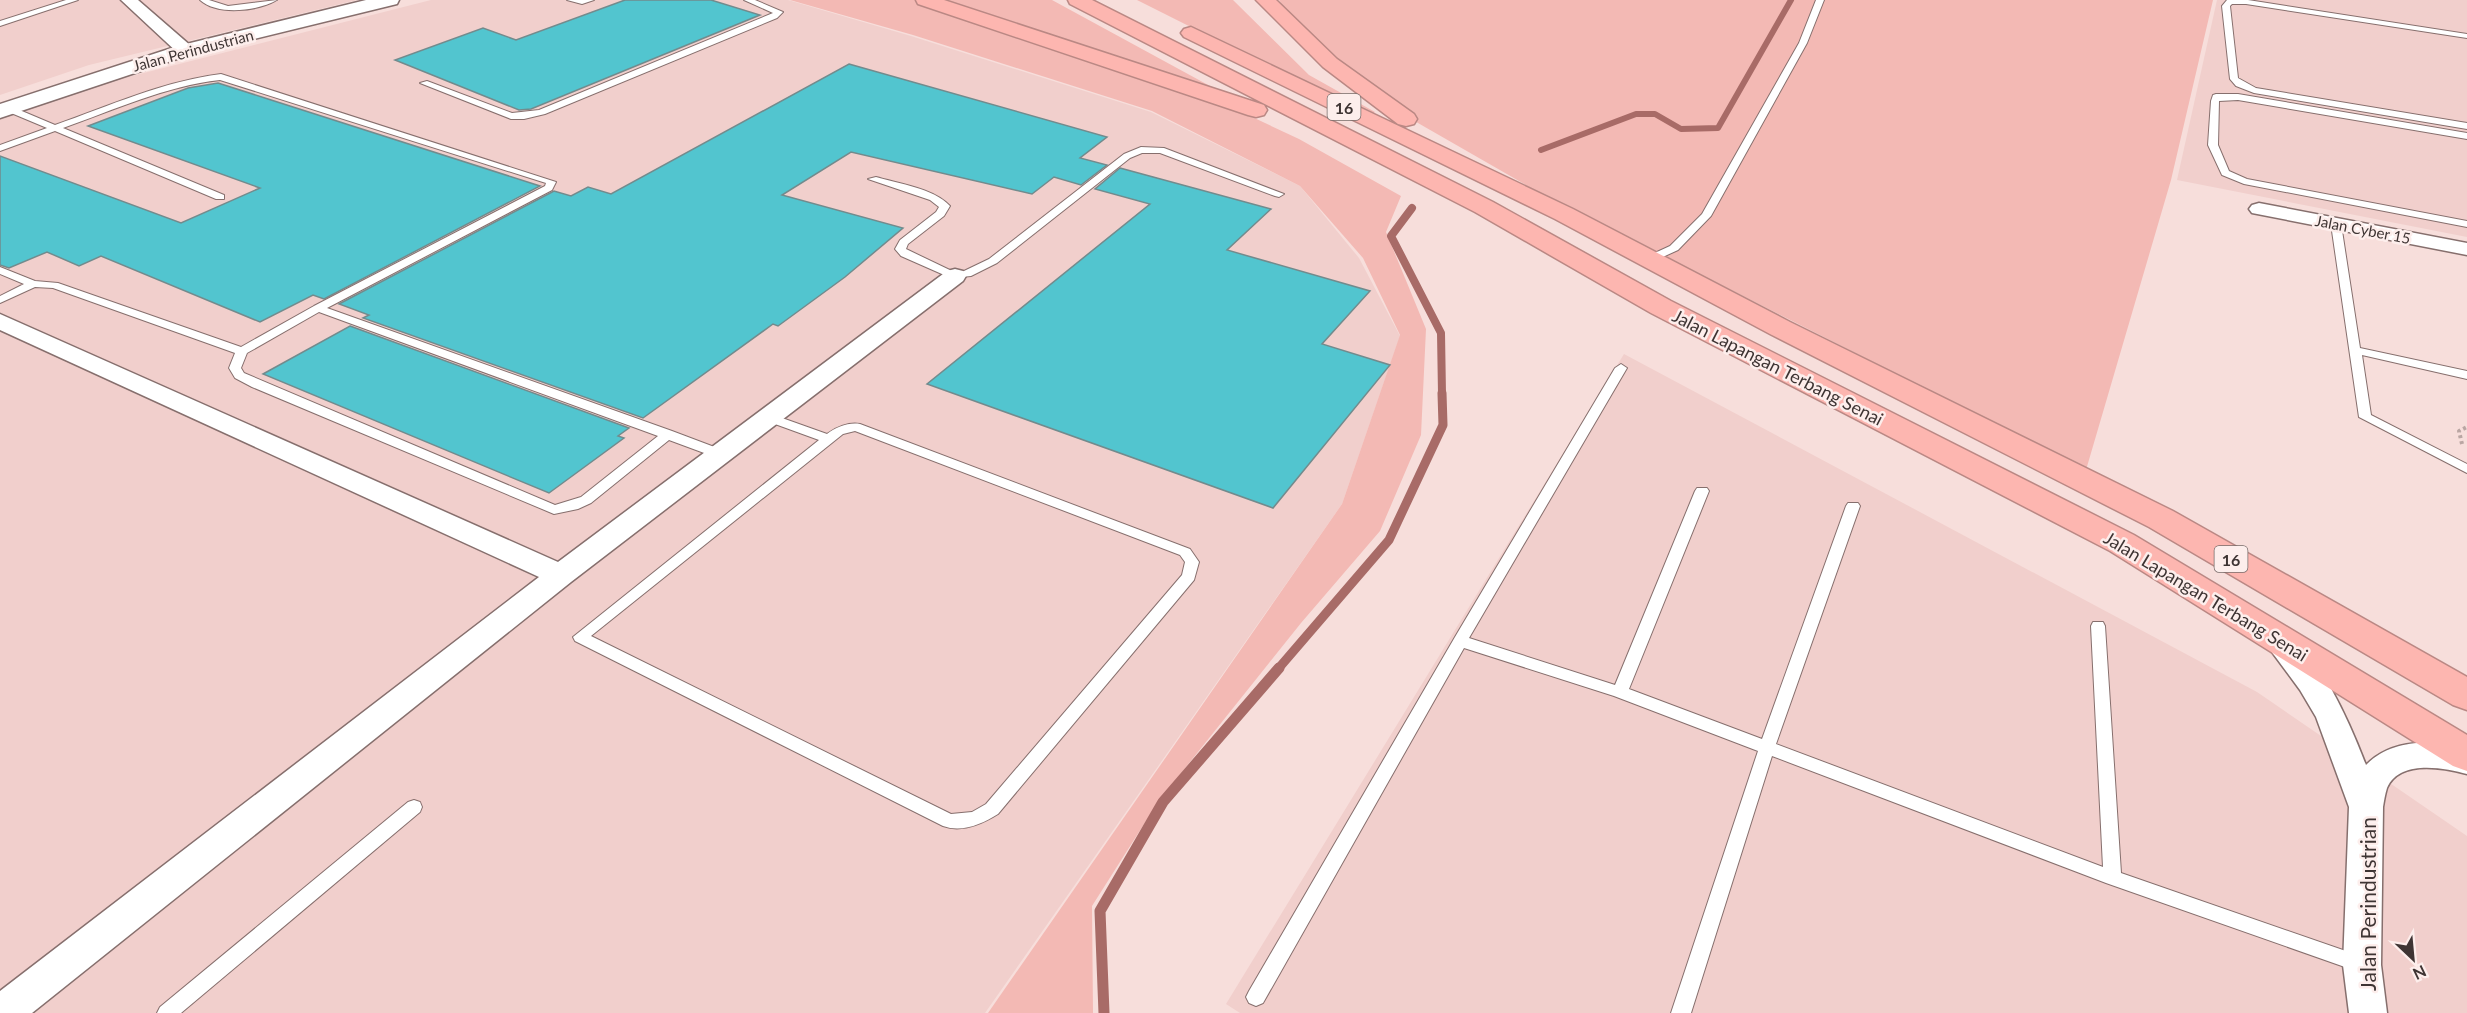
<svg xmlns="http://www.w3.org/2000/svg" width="2467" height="1013" font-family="Lato,sans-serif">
<rect width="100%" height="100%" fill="#f7dedb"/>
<path fill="#f1cfcc" d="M 0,0 L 357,0 L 89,65 L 0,95 Z
M 431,0 L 788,0 L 911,36 L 1151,112 L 1300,186 L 1359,258 L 1400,336 L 1342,504 L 985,1013 L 0,1013 L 0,117 L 61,94 Z
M 2217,0 L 2467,0 L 2467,237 L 2177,180 Z
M 1624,354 L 2257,692 L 2467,836 L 2467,1013 L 1240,1013 L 1226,1004 Z"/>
<path fill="#f3b9b4" d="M 790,0 L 915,0 L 1235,109 L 1299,139 L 1401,196 L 1386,232 L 1426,329 L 1421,435 L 1380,531 L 1301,623 L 1158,802 L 1092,906 L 1093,1013 L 988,1013 L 1342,504 L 1400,335 L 1363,258 L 1300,186 L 1152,111 L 913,35 Z
M 946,0 L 1052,0 L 1232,98 Z
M 1137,0 L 1233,0 L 1309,75 L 1375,112 L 1372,114 L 1360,112 Z
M 1279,0 L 2213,0 L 2171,180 L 2086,470 L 1538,192 L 1411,119 L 1294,23 Z"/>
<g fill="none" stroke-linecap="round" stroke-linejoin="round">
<path stroke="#a86b67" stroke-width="6" d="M 1541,150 L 1636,114 L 1655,114 L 1681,129 L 1718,128 L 1791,0"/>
<path stroke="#a86b67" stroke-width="8" d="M 1412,208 L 1391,236 L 1441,333 L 1442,394"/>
<path stroke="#a86b67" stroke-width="9" d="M 1278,669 L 1389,540 L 1443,425 L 1442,393"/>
<path stroke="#a86b67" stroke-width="11" d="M 1104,1013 L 1100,911 L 1163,802 L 1279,668"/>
</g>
<path fill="#52c5cf" stroke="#728b8d" stroke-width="1.5" d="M 625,0 L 711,0 L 760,15 L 531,109 L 519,110 L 395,60 L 483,28 L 516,40 Z
M 849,64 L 1107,137 L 1080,158 L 1107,165 L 1081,185 L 1054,177 L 1032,194 L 851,152 L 782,195 L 903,228 L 845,277 L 778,326 L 773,324 L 643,418 L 363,318 L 369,315 L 339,304 L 554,191 L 571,196 L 588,187 L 611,194 Z
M 218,83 L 268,99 L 540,186 L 324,299 L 313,295 L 260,322 L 101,256 L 79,266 L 47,252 L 9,268 L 0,265 L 0,156 L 181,223 L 260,188 L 88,126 L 188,88 Z
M 1120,168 L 1271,209 L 1227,250 L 1370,291 L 1322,344 L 1390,365 L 1273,508 L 927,384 L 1150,204 L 1095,189 Z
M 350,326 L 629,428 L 618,436 L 624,438 L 549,493 L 263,374 Z"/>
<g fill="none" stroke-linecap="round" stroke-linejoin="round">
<g stroke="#866f6d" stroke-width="2">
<path id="lane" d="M 66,0 L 78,0 L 0,26 L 0,21 Z
M 200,0 L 209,0 L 228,6 L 277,0 C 258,11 218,16 200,0 Z
M 567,0 L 594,0 L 582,4 Z
M 744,0 L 755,0 L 783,12 L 777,18 L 545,114 L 524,119 L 511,119 L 420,83 L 427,81 L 512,113 L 539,110 L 773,13 Z
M 1816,0 L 1824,0 L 1807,43 L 1711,216 L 1678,250 L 1654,261 L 1646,261 L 1646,257 L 1670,246 L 1702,214 L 1799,43 Z
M 2227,0 L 2248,0 L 2467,34 L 2467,38 L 2246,4 L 2232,4 L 2230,6 L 2238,78 L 2256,88 L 2467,123 L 2467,129 L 2254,93 L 2236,86 L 2230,79 L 2222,6 Z
M 221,74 L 556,182 L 552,190 L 327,308 L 672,431 L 725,451 L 726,454 L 725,457 L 715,457 L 669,440 L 591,503 L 578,509 L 554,514 L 252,387 L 235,378 L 229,368 L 235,353 L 53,288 L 35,287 L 0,303 L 0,296 L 24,284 L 0,274 L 0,267 L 35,281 L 58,283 L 241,347 L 314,306 L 545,186 L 546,183 L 220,80 C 166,86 114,110 63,128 L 224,195 L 224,199 L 216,199 L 55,131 L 0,151 L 0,145 L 47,128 L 4,110 L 4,106 L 10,106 L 55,125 C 109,106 164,81 221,74 ZM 319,312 L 658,436 L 581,497 L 555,505 L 244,373 L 241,368 L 247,353 Z
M 2238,94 L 2467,133 L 2467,139 L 2238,100 L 2219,101 L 2218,145 L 2229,171 L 2247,179 L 2467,221 L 2467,227 L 2244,184 L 2222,175 L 2208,145 L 2211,101 L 2213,95 L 2216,94 Z
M 1141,147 L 1164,148 L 1284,194 L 1279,197 L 1275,196 L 1160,153 L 1142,153 L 1130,158 L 997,263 L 971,276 L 951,278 L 901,256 L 895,249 L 900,240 L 936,212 L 939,207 L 930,200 L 868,179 L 876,177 C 900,184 933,188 950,206 L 944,216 L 908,244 L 906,249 L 956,273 L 964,271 L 989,259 L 1124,154 Z
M 2336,221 L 2341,224 L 2360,348 L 2467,371 L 2467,379 L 2362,355 L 2371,415 L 2467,464 L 2467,473 L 2359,417 L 2331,224 Z
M 1621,364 L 1627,368 L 1469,638 L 1615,685 L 1695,491 L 1697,488 L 1707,488 L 1709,491 L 1629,689 L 1762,739 L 1846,506 L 1848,503 L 1858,503 L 1860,506 L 1776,744 L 2103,867 L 2091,626 L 2093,622 L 2103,622 L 2105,626 L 2121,873 L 2366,958 L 2368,964 L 2366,970 L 2359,972 L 2106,883 L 1772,756 L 1691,1013 L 1671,1013 L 1758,751 L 1614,696 L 1464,648 L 1263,1003 L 1256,1006 L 1249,1003 L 1246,997 L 1249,991 L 1455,637 L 1615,368 Z
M 768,413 L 827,434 C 836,427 849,422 860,424 L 1190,549 L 1199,562 L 1194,580 L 998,814 C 982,824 962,833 943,826 L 575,641 L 573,637 L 819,440 L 764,420 L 762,417 L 764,414 ZM 855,431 L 1180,555 L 1185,562 L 1182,575 L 986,804 L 972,812 L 951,814 L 591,636 L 833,442 L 843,434 Z
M 414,800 L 420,802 L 422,807 L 420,812 L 181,1013 L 157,1013 L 160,1007 L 408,802 Z"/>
</g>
<g stroke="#866f6d" stroke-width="3">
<path id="street" d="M 121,0 L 138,0 L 191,46 L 193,50 L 191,54 L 179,54 Z
M 2259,203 L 2467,243 L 2467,255 L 2252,213 L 2249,209 L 2252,205 Z
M 955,269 L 963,271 L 966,276 L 963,281 L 571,582 L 32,1013 L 0,1013 L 0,991 L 539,577 L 0,330 L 0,314 L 558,562 L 947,271 Z
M 2281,633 C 2317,644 2353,731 2366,765 C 2392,738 2434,740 2467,748 L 2467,774 C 2444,768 2400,759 2387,788 C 2385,794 2384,801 2383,807 L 2381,965 L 2387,1013 L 2349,1013 L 2343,965 L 2349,807 L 2316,717 L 2300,690 L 2266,644 L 2270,636 Z"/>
</g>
<g stroke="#866f6d" stroke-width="3">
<path id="secondary" d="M 366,0 L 399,0 L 397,4 L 192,54 L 0,118 L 0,104 L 178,46 Z"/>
</g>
<g stroke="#ba8884" stroke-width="3">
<path id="highway" d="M 916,0 L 944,0 L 1264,105 L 1267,110 L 1264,115 L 1256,117 L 1248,115 L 918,4 Z
M 1068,0 L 1092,0 L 1493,202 L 1671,301 L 2134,535 L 2467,735 L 2467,771 L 2453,766 L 2110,551 L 1651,313 L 1475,212 L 1070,4 Z
M 1256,0 L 1276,0 L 1337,59 L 1414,114 L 1417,119 L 1414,124 L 1406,126 L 1398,124 L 1323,67 Z
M 1191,27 L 1573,209 L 1790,322 L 2173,511 L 2467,677 L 2467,710 L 2453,705 L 2149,527 L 1770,334 L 1555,219 L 1184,37 L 1181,33 L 1184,29 Z"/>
</g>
<path stroke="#baa6a3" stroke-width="4" stroke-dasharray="3 3" stroke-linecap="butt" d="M 2462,444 L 2459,431 L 2467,427"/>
<use href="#lane" fill="#fff" fill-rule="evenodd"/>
<use href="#street" fill="#fff" fill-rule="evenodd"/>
<use href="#secondary" fill="#fff" fill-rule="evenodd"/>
<use href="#highway" fill="#fdb6b0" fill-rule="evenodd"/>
</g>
<g text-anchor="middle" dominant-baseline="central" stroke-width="5" stroke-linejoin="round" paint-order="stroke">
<g font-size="15" fill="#3e3433" stroke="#fdeeec">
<text transform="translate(193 50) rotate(-15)">Jalan Perindustrian</text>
<text transform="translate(2363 229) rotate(11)">Jalan Cyber 15</text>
</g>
<g fill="#fdeeec" stroke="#776c6a" stroke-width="1.5">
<rect x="1327.5" y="94" width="33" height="26" rx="4.5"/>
<rect x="2214.5" y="546" width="33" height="26" rx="4.5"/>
</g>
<g font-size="16" font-weight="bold" fill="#3e3433">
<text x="1344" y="107">16</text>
<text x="2231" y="559">16</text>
</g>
<g font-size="18" fill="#3e3433" stroke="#fdeeec">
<text transform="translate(1778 367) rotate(27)">Jalan Lapangan Terbang Senai</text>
<text transform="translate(2206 596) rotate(31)">Jalan Lapangan Terbang Senai</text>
</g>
<g font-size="21" fill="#3e3433" stroke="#fdeeec">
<text transform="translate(2367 904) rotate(-90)">Jalan Perindustrian</text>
</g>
</g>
<g transform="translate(2413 959) rotate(154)" stroke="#fdeeec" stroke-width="4.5" paint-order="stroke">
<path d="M0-4.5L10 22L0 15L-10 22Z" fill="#3e3433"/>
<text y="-9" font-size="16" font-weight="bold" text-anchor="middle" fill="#3e3433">N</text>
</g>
</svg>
